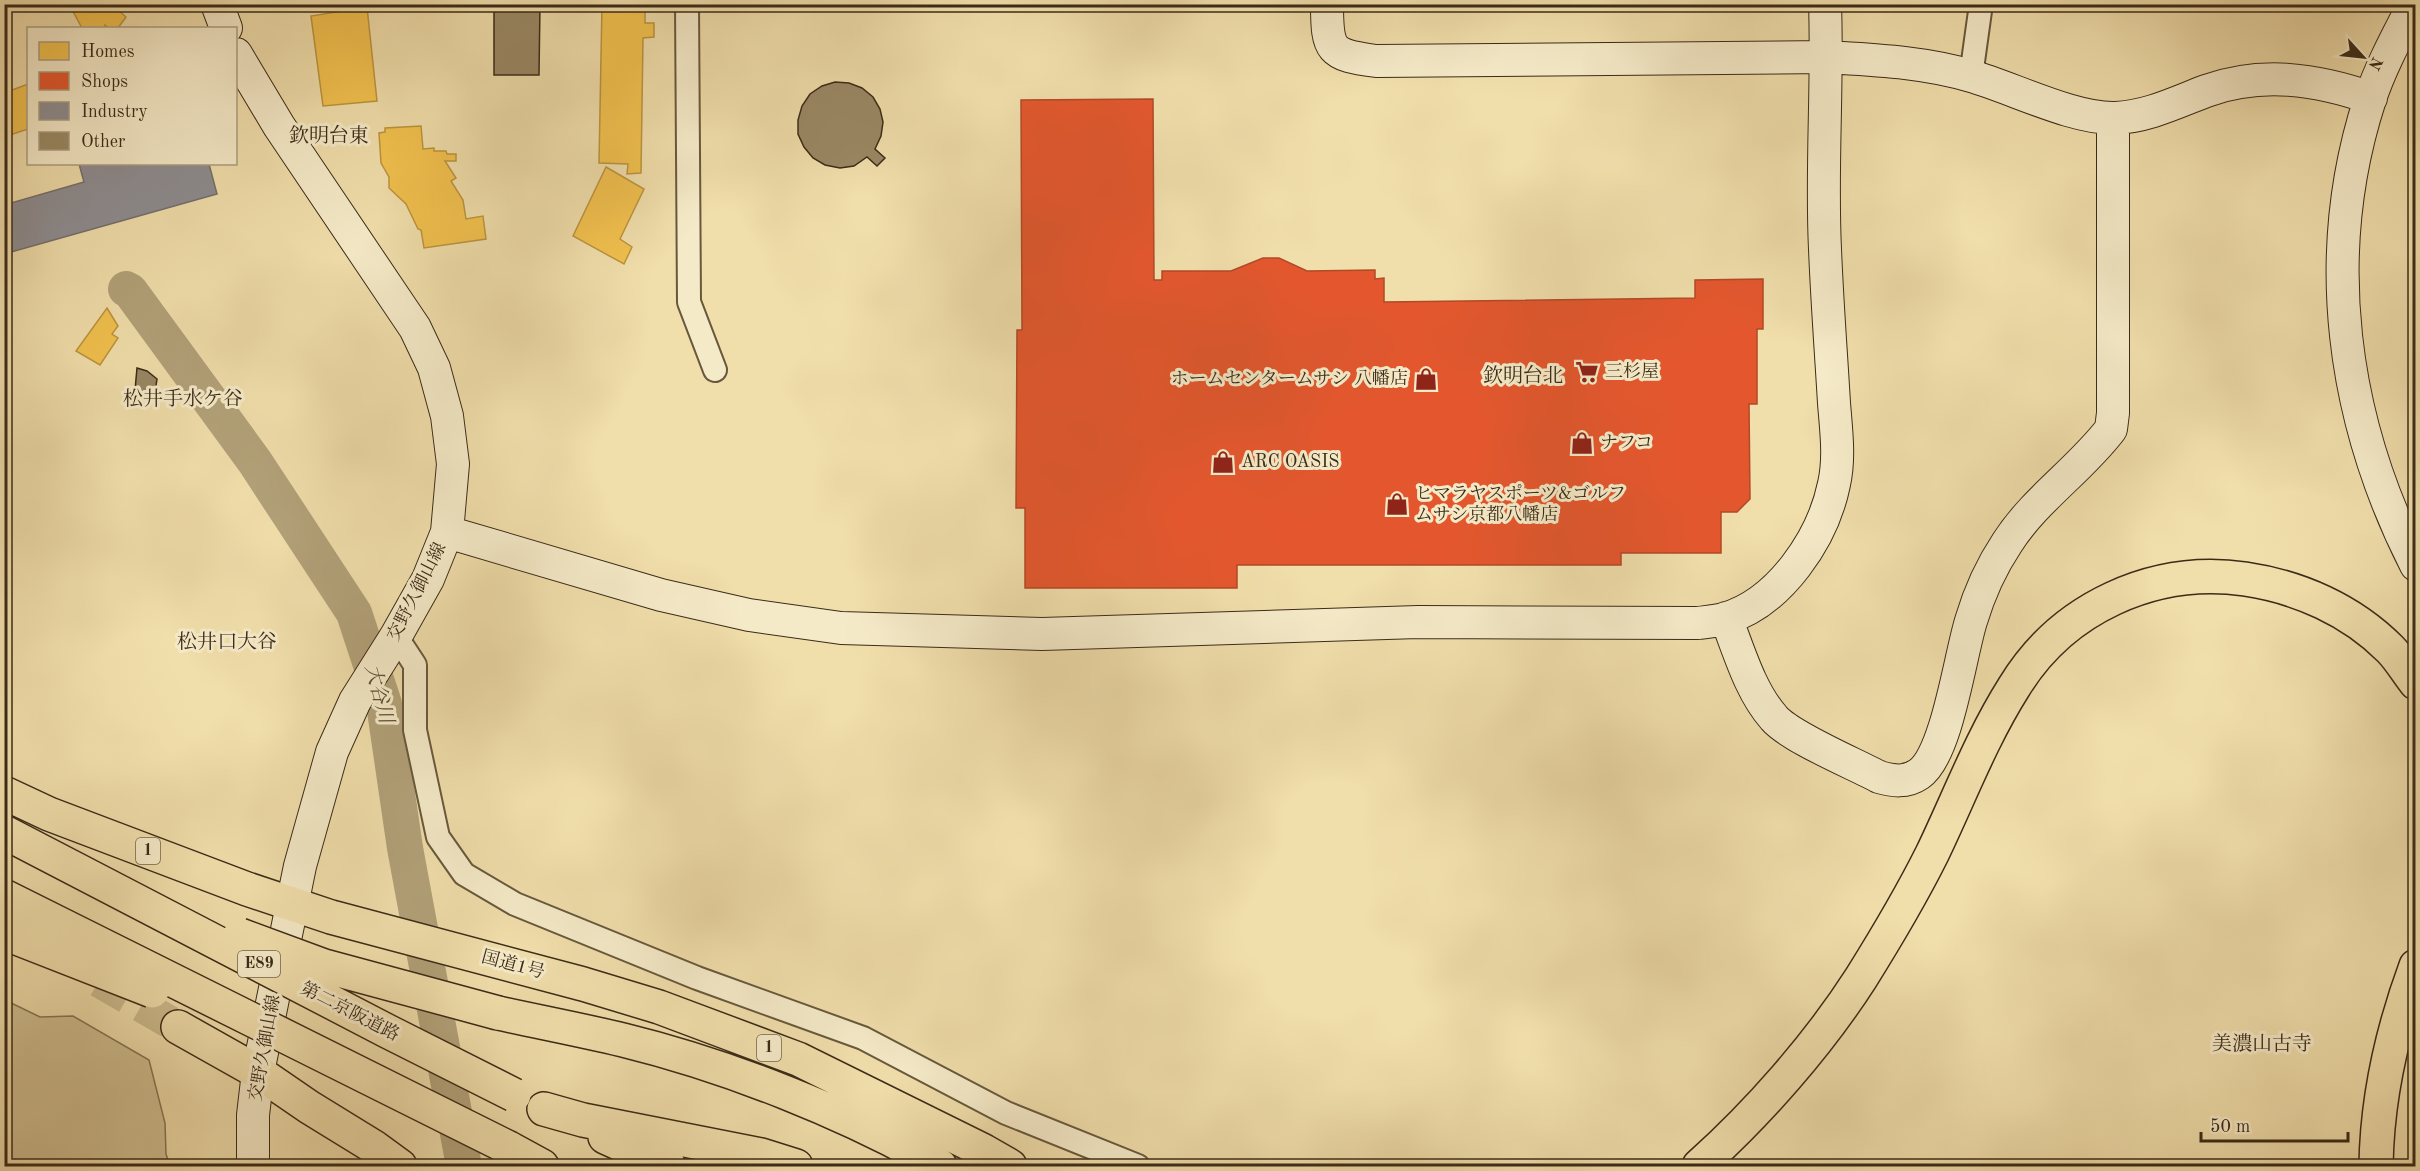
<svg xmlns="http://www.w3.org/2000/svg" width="2420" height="1171" font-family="'Old Standard TT','Noto Serif JP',serif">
<rect width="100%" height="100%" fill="#f0deab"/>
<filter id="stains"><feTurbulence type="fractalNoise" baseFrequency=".00333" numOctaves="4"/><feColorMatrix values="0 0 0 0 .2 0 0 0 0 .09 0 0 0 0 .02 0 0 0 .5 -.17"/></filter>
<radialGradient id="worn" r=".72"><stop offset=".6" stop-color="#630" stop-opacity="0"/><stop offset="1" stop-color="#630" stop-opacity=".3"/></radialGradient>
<path fill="#d1c092" stroke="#867655" stroke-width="1.5" d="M 5,1000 L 40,1017 L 73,1016 L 149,1060 L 165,1123 L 166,1154 L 170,1166 L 5,1166 Z"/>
<path fill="#f2c14e" stroke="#bb943e" stroke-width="1.5" d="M 69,4 L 123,4 L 116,8 L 126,17 L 118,28 L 108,28 L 105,25 L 104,28 L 82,28 Z
M 602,4 L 645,4 L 645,23 L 654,23 L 654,37 L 643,38 L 641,173 L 627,174 L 628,164 L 599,163 Z
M 367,7 L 377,101 L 323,106 L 311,16 Z
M 28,84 L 28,129 L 4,137 L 4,93 Z
M 421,126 L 423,149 L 434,148 L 434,151 L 446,151 L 447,154 L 456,154 L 456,161 L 445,161 L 456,178 L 451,181 L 463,200 L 466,219 L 483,216 L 486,239 L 424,248 L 421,230 L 418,229 L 406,204 L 389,188 L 389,177 L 381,163 L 379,133 L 385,132 L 385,128 Z
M 606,167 L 644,189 L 620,239 L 632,247 L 624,264 L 573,236 Z
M 107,308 L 118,326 L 112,334 L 118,338 L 100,365 L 76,351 Z"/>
<path fill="#e4572e" stroke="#b14a27" stroke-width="1.5" d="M 1153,99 L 1154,280 L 1162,280 L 1162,271 L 1231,271 L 1263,258 L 1279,258 L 1307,271 L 1375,270 L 1375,279 L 1384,278 L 1384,302 L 1695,298 L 1695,280 L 1763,279 L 1763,329 L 1757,329 L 1757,404 L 1749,404 L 1750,499 L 1737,512 L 1721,512 L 1721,553 L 1621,553 L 1621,565 L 1237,565 L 1237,588 L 1025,588 L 1025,508 L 1016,508 L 1017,330 L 1022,330 L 1021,100 Z"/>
<path fill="#8d8d92" stroke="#74706d" stroke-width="1.5" d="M 79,164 L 209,164 L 217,194 L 4,254 L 4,205 L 84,182 Z"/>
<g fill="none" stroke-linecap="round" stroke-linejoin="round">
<path stroke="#b2a179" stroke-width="36" d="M 126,289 L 130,291 L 255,462 L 354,613 L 384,704 L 405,848 L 464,1166"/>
</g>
<path fill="#998864" stroke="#3b2b18" stroke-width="1.5" d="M 494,4 L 540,4 L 539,75 L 494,75 Z
M 835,82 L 849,83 L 862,88 L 873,97 L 880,109 L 883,122 L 881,136 L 875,149 L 885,158 L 877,166 L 867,157 L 854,166 L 840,168 L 825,165 L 813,158 L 804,147 L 798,134 L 798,120 L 802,106 L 810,94 L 822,86 Z
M 137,368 L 147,371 L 157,379 L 155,392 L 135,390 Z"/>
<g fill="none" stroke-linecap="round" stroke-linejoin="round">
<path stroke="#ccba8e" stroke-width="33" stroke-dasharray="33 16" stroke-linecap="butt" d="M 99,981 L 178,1027"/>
<g stroke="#68583d" stroke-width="26">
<path id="street" d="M 687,4 L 689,302 L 715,370
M 1971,76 L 1981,4
M 396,636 L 415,665 L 415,730 L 438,837 L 464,874 L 515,904 L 697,978 L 863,1038 L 1006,1113 L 1138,1166"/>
</g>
<g stroke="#3b2b18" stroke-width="34">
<path id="secondary" d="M 217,4 L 226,28
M 1327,4 C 1327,51 1330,55 1376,61 L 1827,57 C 1875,60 1925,62 1971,76 C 2013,88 2073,119 2115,118 C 2147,117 2177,102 2206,91 C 2262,71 2316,79 2371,98
M 2414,4 C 2398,35 2381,66 2370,99 C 2319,256 2342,420 2416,565
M 236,54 L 279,126 L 415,328 L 434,368 L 447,416 L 453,464 L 447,532 L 428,579 L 396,636 L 355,701 L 332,752 L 300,866 L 258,1072 L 253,1115 L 253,1166
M 447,532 L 661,595 L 749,615 L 841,628 L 1042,634 L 1418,622 L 1698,623 C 1706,622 1716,621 1724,619 C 1780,603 1823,538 1834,484 C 1840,458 1836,429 1834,403 C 1831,352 1827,300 1825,249 C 1821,168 1828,86 1825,4
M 1726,618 C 1739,651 1750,691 1774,718 C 1790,737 1855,764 1879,777 C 1893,781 1906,783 1919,774 C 1947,755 1960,656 1971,621 C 1979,594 1991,567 2007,543 C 2035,499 2080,470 2111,429 L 2113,413 L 2113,118"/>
</g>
<g stroke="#3b2b18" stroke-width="36">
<path id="highway" d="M 4,793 L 49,814 L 247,889 L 331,917 L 583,984 L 659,1007 L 798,1059 L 984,1151 L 1010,1166
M 498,1013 C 539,1022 581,1030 623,1040 C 729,1066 845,1112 940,1166
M 178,1027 L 258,1072 L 309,1107 L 374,1147 L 400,1166
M 544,1109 L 583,1120 L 761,1155 L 796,1166
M 605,1137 L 669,1166
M 509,1148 L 542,1166
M 1699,1166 C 1758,1113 1818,1045 1861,978 C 1886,938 1911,896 1932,854 C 1959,798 1981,739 2014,687 C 2062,608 2153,566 2245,579 C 2299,587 2351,610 2390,649 C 2400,659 2407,672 2416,683
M 2376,1166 C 2377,1098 2392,1031 2416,966"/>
</g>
<use href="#street" stroke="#f5eac8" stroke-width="22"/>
<use href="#secondary" stroke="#f5eac8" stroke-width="32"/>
<use href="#highway" stroke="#f0deab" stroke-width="33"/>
<g stroke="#3b2b18" stroke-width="36" stroke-linecap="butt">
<path id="highway-bridge" d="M 4,832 L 387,1031 L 514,1095
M 4,896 L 509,1148
M 4,933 L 152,991
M 240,935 L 324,966 L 498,1013"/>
</g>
<use href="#highway-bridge" stroke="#f0deab" stroke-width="33"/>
</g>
<defs>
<g id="supermarket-bare" transform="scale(1.8)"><path d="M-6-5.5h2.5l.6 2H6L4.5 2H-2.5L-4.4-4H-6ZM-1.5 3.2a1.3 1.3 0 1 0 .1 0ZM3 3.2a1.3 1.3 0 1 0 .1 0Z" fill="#8f2418" stroke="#f5eac8" stroke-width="2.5" paint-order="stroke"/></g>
<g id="shop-bare" transform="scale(1.8)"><path d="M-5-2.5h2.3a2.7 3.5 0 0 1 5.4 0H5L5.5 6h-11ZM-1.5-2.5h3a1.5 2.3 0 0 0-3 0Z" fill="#8f2418" stroke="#f5eac8" stroke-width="2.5" paint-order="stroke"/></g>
</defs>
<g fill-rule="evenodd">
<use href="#supermarket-bare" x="1587" y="372"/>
<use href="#shop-bare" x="1426" y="379"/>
<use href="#shop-bare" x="1582" y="443"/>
<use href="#shop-bare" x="1223" y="462"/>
<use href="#shop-bare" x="1397" y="504"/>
</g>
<g text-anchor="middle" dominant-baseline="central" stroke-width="6" stroke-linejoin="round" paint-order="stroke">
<g fill="#f5eac8" stroke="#73644d" stroke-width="1.5">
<rect x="136" y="838" width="24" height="26" rx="4.5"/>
<rect x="238" y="951" width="42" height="26" rx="4.5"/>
<rect x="757" y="1035" width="24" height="26" rx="4.5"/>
</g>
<g font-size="16" font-weight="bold" fill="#3b2b18">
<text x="148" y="851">1</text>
<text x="259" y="964">E89</text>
<text x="769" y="1048">1</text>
</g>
<g font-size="18" fill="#3b2b18" stroke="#f5eac8" text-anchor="start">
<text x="1605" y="372">三杉屋</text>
<text x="1408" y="379" text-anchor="end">ホームセンタームサシ 八幡店</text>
<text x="1600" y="443">ナフコ</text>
<text x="1241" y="462">ARC OASIS</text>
<text x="1415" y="494">ヒマラヤスポーツ&amp;ゴルフ<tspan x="1415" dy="21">ムサシ京都八幡店</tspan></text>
</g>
<g font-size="18" fill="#3b2b18" stroke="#f5eac8">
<text transform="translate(417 592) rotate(-63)">交野久御山線</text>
<text transform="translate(513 965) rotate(15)">国道1号</text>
<text transform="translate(350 1012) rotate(27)">第二京阪道路</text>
<text transform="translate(265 1048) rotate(-80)">交野久御山線</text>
</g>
<g font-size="20" fill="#3b2b18" stroke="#f5eac8">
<text x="329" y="137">欽明台東</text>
<text x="1523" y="377">欽明台北</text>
<text x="183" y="400">松井手水ケ谷</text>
<text x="227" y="643">松井口大谷</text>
<text x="2262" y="1045">美濃山古寺</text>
</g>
<g font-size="20" font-style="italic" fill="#5f4e35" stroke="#f5eac8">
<text transform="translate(378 694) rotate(75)">大谷川</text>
</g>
</g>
<rect width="2420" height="1171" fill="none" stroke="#f0deab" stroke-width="24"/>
<rect x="6" y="6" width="2408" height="1159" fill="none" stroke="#3b2b18" stroke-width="3"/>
<rect x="12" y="12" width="2396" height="1147" fill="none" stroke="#3b2b18" stroke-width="1.5"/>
<rect x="27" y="27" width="210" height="138" fill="#f5eac8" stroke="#ab9e82" stroke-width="1.5"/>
<rect x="39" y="42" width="30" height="18" fill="#f2c14e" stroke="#ab9e82" stroke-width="1.5"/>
<text x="81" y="57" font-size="18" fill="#3b2b18">Homes</text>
<rect x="39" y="72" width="30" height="18" fill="#e4572e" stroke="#ab9e82" stroke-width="1.5"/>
<text x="81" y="87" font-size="18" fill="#3b2b18">Shops</text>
<rect x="39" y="102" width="30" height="18" fill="#8d8d92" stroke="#ab9e82" stroke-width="1.5"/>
<text x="81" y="117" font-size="18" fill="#3b2b18">Industry</text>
<rect x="39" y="132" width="30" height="18" fill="#998864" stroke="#ab9e82" stroke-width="1.5"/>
<text x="81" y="147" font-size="18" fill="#3b2b18">Other</text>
<g transform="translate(2363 57) rotate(117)" stroke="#f5eac8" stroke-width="4.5" paint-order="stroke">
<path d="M0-4.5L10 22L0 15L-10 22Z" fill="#3b2b18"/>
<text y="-9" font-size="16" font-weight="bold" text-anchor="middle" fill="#3b2b18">N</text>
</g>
<path d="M2201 1132v9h147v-9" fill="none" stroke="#3b2b18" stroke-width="3"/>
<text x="2210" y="1132" font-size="18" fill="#3b2b18" stroke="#f5eac8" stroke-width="4.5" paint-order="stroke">50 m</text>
<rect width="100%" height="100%" filter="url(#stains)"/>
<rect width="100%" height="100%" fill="url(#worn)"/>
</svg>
